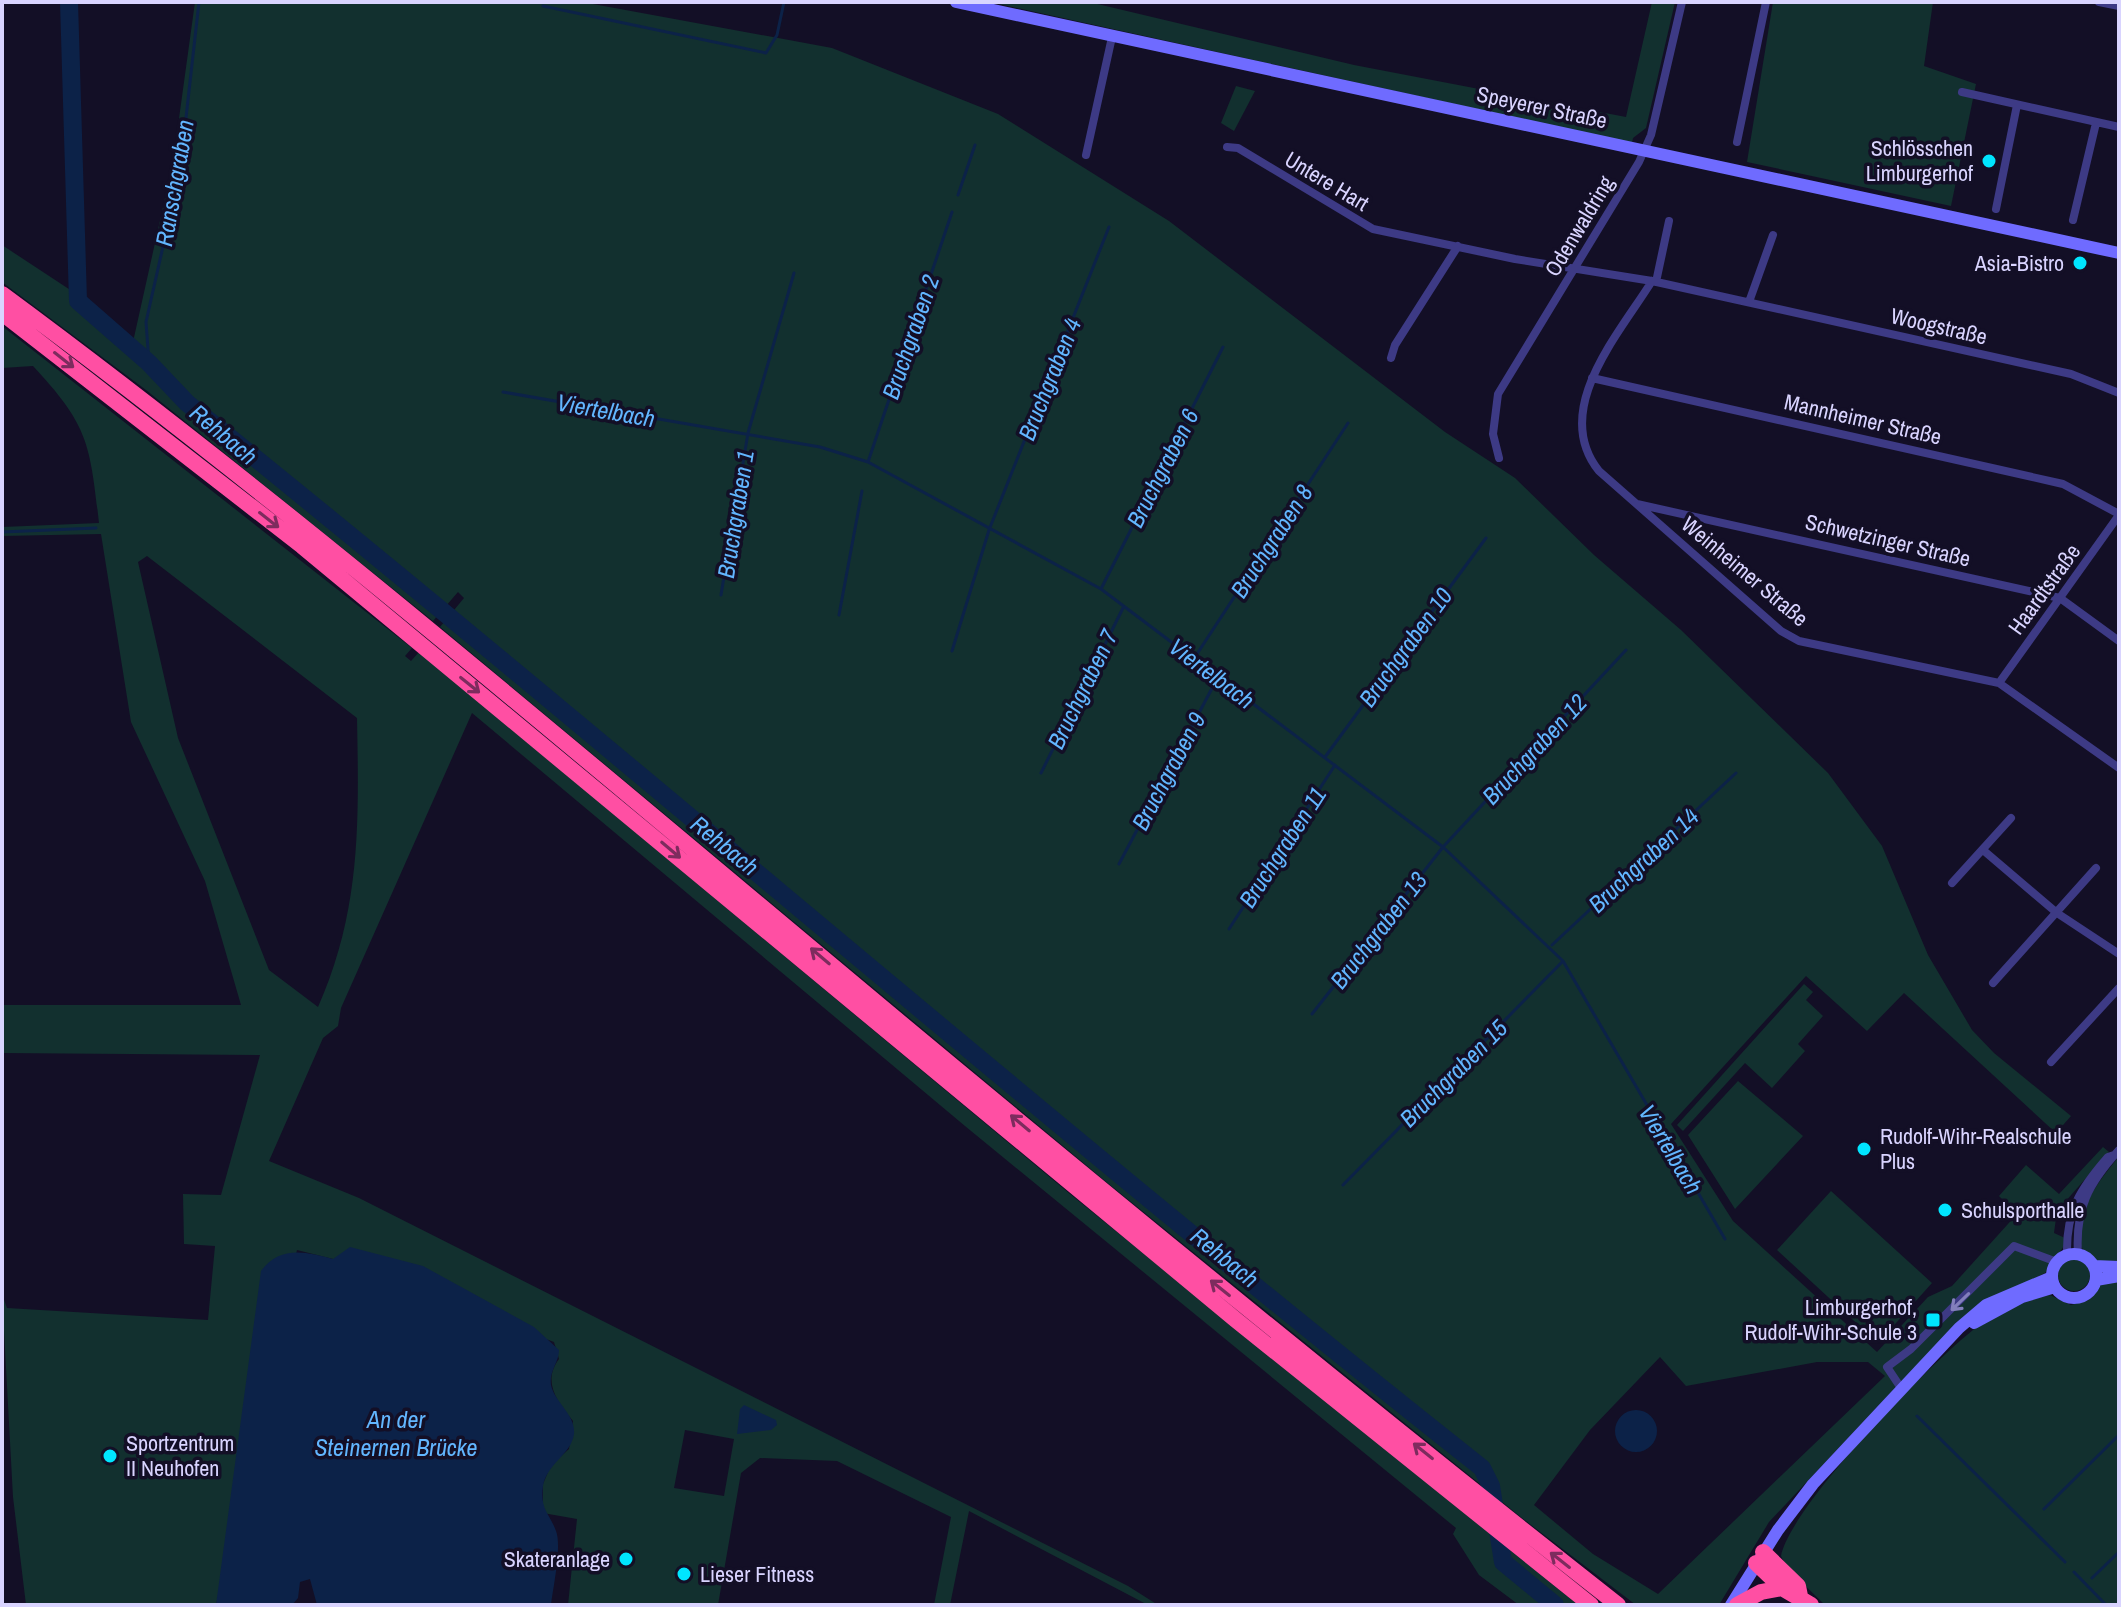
<svg xmlns="http://www.w3.org/2000/svg" width="2121" height="1607" font-family="'Archivo Narrow',sans-serif">
<rect width="100%" height="100%" fill="#130f26"/>
<path fill="#12302f" fill-rule="evenodd" d="M 195,2 L 582,2 L 832,48 L 998,114 L 1169,221 L 1445,432 L 1515,478 L 1594,555 L 1681,630 L 1828,773 L 1882,846 L 1928,955 L 1972,1030 L 1994,1053 L 2071,1116 L 2056,1133 L 1904,993 L 1867,1031 L 1806,976 L 1671,1124 L 1733,1221 L 1877,1352 L 1928,1297 L 1952,1286 L 2017,1214 L 1999,1196 L 2026,1165 L 2059,1194 L 2103,1147 L 2109,1152 L 2057,1211 L 2054,1233 L 2065,1238 L 2064,1246 L 2045,1273 L 2003,1294 L 1896,1387 L 1769,1522 L 1719,1605 L 1636,1605 L 1522,1518 L 1104,1180 L 440,627 L 464,598 L 458,592 L 433,621 L 146,390 L 2,282 L 2,245 L 81,297 L 133,342 L 173,162 ZM 1660,1357 L 1686,1386 L 1817,1362 L 1868,1362 L 1885,1376 L 1658,1594 L 1593,1554 L 1534,1505 L 1590,1430 Z
M 990,2 L 1089,2 L 1354,65 L 1626,117 L 1652,2 L 1675,2 L 1646,128 L 1633,138 L 1632,143 Z
M 1773,2 L 1933,2 L 1924,66 L 1976,84 L 1951,206 L 1747,162 Z
M 1236,86 L 1255,91 L 1234,131 L 1221,123 Z
M 2,326 L 412,648 L 405,656 L 411,661 L 419,652 L 1070,1194 L 1578,1605 L 1519,1605 L 1479,1575 L 1453,1534 L 1456,1528 L 965,1126 L 472,713 L 341,1008 L 338,1026 L 323,1038 L 269,1161 L 359,1198 L 1128,1586 L 1158,1605 L 1148,1605 L 969,1511 L 950,1605 L 934,1605 L 951,1517 L 837,1461 L 760,1458 L 741,1473 L 718,1605 L 568,1605 L 577,1519 L 543,1513 L 543,1484 L 551,1465 L 569,1449 L 573,1421 C 557,1402 542,1381 559,1359 L 554,1342 L 333,1259 L 297,1250 L 216,1605 L 26,1605 L 13,1497 L 2,1294 L 7,1308 L 208,1320 L 215,1246 L 184,1244 L 183,1194 L 221,1195 L 260,1055 L 2,1053 L 2,1005 L 241,1005 L 205,881 L 131,722 L 101,534 L 2,536 L 2,527 L 99,523 C 90,444 89,426 33,366 L 2,368 ZM 147,556 L 357,718 C 359,822 361,910 318,1007 L 269,970 L 178,738 L 138,562 ZM 685,1430 L 734,1439 L 724,1496 L 674,1488 Z
M 1804,984 L 1813,992 L 1806,1000 L 1823,1016 L 1798,1044 L 1805,1051 L 1772,1088 L 1745,1063 L 1683,1131 L 1677,1125 Z
M 1738,1081 L 1803,1136 L 1735,1209 L 1688,1135 Z
M 2117,1159 L 2119,1161 L 2119,1265 C 2112,1264 2100,1264 2094,1260 C 2055,1237 2099,1180 2117,1159 Z
M 1831,1191 L 1932,1283 L 1878,1343 L 1777,1250 Z
M2058 1275a16 16 0 1 1 32 0a16 16 0 1 1-32 0Z
M 2119,1280 L 2119,1605 L 1825,1605 L 1787,1568 L 1781,1556 C 1790,1505 1950,1339 1998,1312 C 2014,1303 2033,1299 2050,1295 L 2071,1305 L 2089,1300 L 2098,1286 Z"/>
<path fill="#0c2248" d="M 350,1247 L 423,1266 L 534,1327 L 559,1350 C 559,1363 549,1370 551,1385 C 555,1403 576,1415 574,1434 C 571,1455 547,1463 543,1486 C 540,1510 549,1512 556,1531 C 562,1546 553,1588 551,1605 L 317,1605 L 310,1579 L 300,1582 L 298,1598 L 292,1605 L 216,1605 L 261,1271 C 280,1245 306,1252 333,1259 Z
M 744,1405 L 776,1420 L 777,1425 L 771,1430 L 737,1434 L 740,1409 Z
M1615 1431a21 21 0 1 1 42 0a21 21 0 1 1-42 0Z"/>
<g fill="none" stroke-linecap="round" stroke-linejoin="round">
<path stroke="#0c2248" stroke-width="3" d="M 543,6 L 766,53 L 777,35 L 784,2
M 958,195 L 975,145
M 149,363 L 146,322 L 180,171 L 199,2
M 503,392 L 820,447 L 868,462 L 1101,589 L 1443,847 L 1563,961 L 1725,1239
M 868,462 L 952,212
M 2,532 L 96,528
M 1101,589 L 1223,347
M 721,595 L 748,433 L 794,273
M 839,615 L 862,491
M 952,651 L 989,530 L 1109,227
M 1195,657 L 1348,423
M 1325,757 L 1486,538
M 1041,773 L 1123,608
M 1119,864 L 1218,677
M 1229,929 L 1335,765
M 1552,945 L 1736,773
M 1312,1014 L 1443,847 L 1626,650
M 1343,1185 L 1562,962
M 1917,1416 L 2065,1562
M 2044,1509 L 2119,1435
M 2074,1572 L 2106,1605
M 2092,1578 L 2119,1552"/>
<path stroke="#0c2248" stroke-width="18" d="M 69,2 L 78,301 L 149,363 L 187,403 C 623,753 1044,1122 1482,1468 L 1491,1486 L 1503,1562 L 1555,1605"/>
<path stroke="#3d3a85" stroke-width="8" d="M 2099,2 L 2119,6
M 1962,92 L 2119,127
M 1737,142 L 1766,2
M 1227,147 L 1238,148 L 1373,229 L 1515,259 L 1652,281 L 2071,374 L 2119,393
M 1086,155 L 1112,37
M 1996,209 L 2017,105
M 2073,220 L 2096,123
M 1652,281 C 1619,334 1550,410 1599,471 L 1781,631 L 1799,641 L 1999,683 L 2119,768
M 1656,282 L 1669,221
M 1749,302 L 1773,235
M 1391,358 L 1395,345 L 1458,246
M 1592,378 L 2063,484 L 2119,514
M 1499,458 L 1493,434 L 1498,394 L 1639,162 L 1651,135 L 1682,2
M 1637,504 L 2060,598 L 2119,641
M 1999,683 L 2119,515
M 1983,850 L 2057,913 L 2119,954
M 1952,883 L 2011,818
M 1993,983 L 2096,868
M 2051,1062 L 2119,988
M 2067,1254 C 2066,1211 2080,1189 2108,1157 L 2114,1155
M 2078,1254 C 2075,1208 2089,1183 2119,1150
M 1901,1388 L 1887,1367 L 1911,1349 L 2014,1246 L 2057,1262"/>
<path stroke="#6f6bff" stroke-width="12" d="M 956,2 L 2119,253
M2052 1276a22 22 0 1 1 44 0a22 22 0 1 1-44 0Z
M 2094,1266 L 2119,1267
M 2096,1280 L 2119,1276
M 1974,1323 L 2022,1297 L 2055,1287
M 1731,1605 L 1778,1530 L 1813,1484 L 1959,1328 L 1986,1305 L 2052,1277"/>
<path stroke="#ff4fa3" stroke-width="16" d="M 2,294 C 277,497 537,719 799,938 C 1069,1164 1341,1387 1618,1605
M 2,313 L 302,546 L 1236,1320 L 1591,1605
M 1763,1552 L 1798,1586 L 1800,1596
M 1756,1563 L 1782,1588 L 1811,1605
M 1737,1605 L 1761,1592 L 1782,1588"/>
</g>
<defs><path id="oneway-shaft" d="M-6 0H5M1.5-3L5.5 0L1.5 3" fill="none" stroke-width="1.6" stroke-linecap="round" stroke-linejoin="round" transform="scale(2)"/></defs>
<g stroke="#7d2c5e">
<use href="#oneway-shaft" transform="translate(64 360) rotate(38)"/>
<use href="#oneway-shaft" transform="translate(269 520) rotate(38)"/>
<use href="#oneway-shaft" transform="translate(470 685) rotate(39)"/>
<use href="#oneway-shaft" transform="translate(671 850) rotate(40)"/>
<use href="#oneway-shaft" transform="translate(820 956) rotate(-140)"/>
<use href="#oneway-shaft" transform="translate(1020 1123) rotate(-140)"/>
<use href="#oneway-shaft" transform="translate(1220 1288) rotate(-141)"/>
<use href="#oneway-shaft" transform="translate(1423 1451) rotate(-141)"/>
<use href="#oneway-shaft" transform="translate(1560 1560) rotate(-142)"/>
</g>
<use stroke="#837fbc" href="#oneway-shaft" transform="translate(1960 1302) rotate(136)"/>
<g fill="#00e5ff" stroke="#130f26" stroke-width="3">
<circle cx="1989" cy="161" r="8"/>
<circle cx="2080" cy="263" r="8"/>
<circle cx="1864" cy="1149" r="8"/>
<circle cx="1945" cy="1210" r="8"/>
<rect x="1925" y="1312" width="16" height="16" rx="4"/>
<circle cx="110" cy="1456" r="8"/>
<circle cx="626" cy="1559" r="8"/>
<circle cx="684" cy="1574" r="8"/>
</g>
<g text-anchor="middle" dominant-baseline="central" stroke-width="7" stroke-linejoin="round" paint-order="stroke">
<g font-size="22" fill="#d9d4ff" stroke="#130f26">
<text transform="translate(1542 107) rotate(12)">Speyerer Straße</text>
<text transform="translate(1327 181) rotate(31)">Untere Hart</text>
<text transform="translate(1579 226) rotate(-59)">Odenwaldring</text>
<text transform="translate(1939 326) rotate(13)">Woogstraße</text>
<text transform="translate(1863 419) rotate(13)">Mannheimer Straße</text>
<text transform="translate(1888 540) rotate(13)">Schwetzinger Straße</text>
<text transform="translate(1745 571) rotate(40)">Weinheimer Straße</text>
<text transform="translate(2044 589) rotate(-54)">Haardtstraße</text>
</g>
<g font-size="22" fill="#d9d4ff" stroke="#130f26" text-anchor="end">
<text x="1973" y="148">Schlösschen<tspan x="1973" dy="25">Limburgerhof</tspan></text>
<text x="2064" y="263">Asia-Bistro</text>
<text x="1880" y="1136" text-anchor="start">Rudolf-Wihr-Realschule<tspan x="1880" dy="25">Plus</tspan></text>
<text x="1961" y="1210" text-anchor="start">Schulsporthalle</text>
<text x="1917" y="1307">Limburgerhof,<tspan x="1917" dy="25">Rudolf-Wihr-Schule 3</tspan></text>
<text x="126" y="1443" text-anchor="start">Sportzentrum<tspan x="126" dy="25">II Neuhofen</tspan></text>
<text x="610" y="1559">Skateranlage</text>
<text x="700" y="1574" text-anchor="start">Lieser Fitness</text>
</g>
<g font-size="24" font-style="italic" fill="#62b6ff" stroke="#130f26">
<text transform="translate(174 183) rotate(-80)">Ranschgraben</text>
<text transform="translate(910 337) rotate(-71)">Bruchgraben 2</text>
<text transform="translate(1049 379) rotate(-68)">Bruchgraben 4</text>
<text transform="translate(606 410) rotate(10)">Viertelbach</text>
<text transform="translate(224 434) rotate(40)">Rehbach</text>
<text transform="translate(1162 468) rotate(-63)">Bruchgraben 6</text>
<text transform="translate(735 514) rotate(-81)">Bruchgraben 1</text>
<text transform="translate(1271 541) rotate(-57)">Bruchgraben 8</text>
<text transform="translate(1405 647) rotate(-54)">Bruchgraben 10</text>
<text transform="translate(1212 673) rotate(37)">Viertelbach</text>
<text transform="translate(1082 689) rotate(-64)">Bruchgraben 7</text>
<text transform="translate(1534 749) rotate(-47)">Bruchgraben 12</text>
<text transform="translate(1168 771) rotate(-62)">Bruchgraben 9</text>
<text transform="translate(725 845) rotate(39)">Rehbach</text>
<text transform="translate(1282 847) rotate(-57)">Bruchgraben 11</text>
<text transform="translate(1643 860) rotate(-43)">Bruchgraben 14</text>
<text transform="translate(1378 930) rotate(-52)">Bruchgraben 13</text>
<text transform="translate(1453 1073) rotate(-45)">Bruchgraben 15</text>
<text transform="translate(1671 1149) rotate(59)">Viertelbach</text>
<text transform="translate(1225 1257) rotate(39)">Rehbach</text>
<text x="396" y="1419">An der<tspan x="396" dy="28">Steinernen Brücke</tspan></text>
</g>
</g>
<rect width="2121" height="1607" fill="none" stroke="#d9d4ff" stroke-width="8"/>
</svg>
